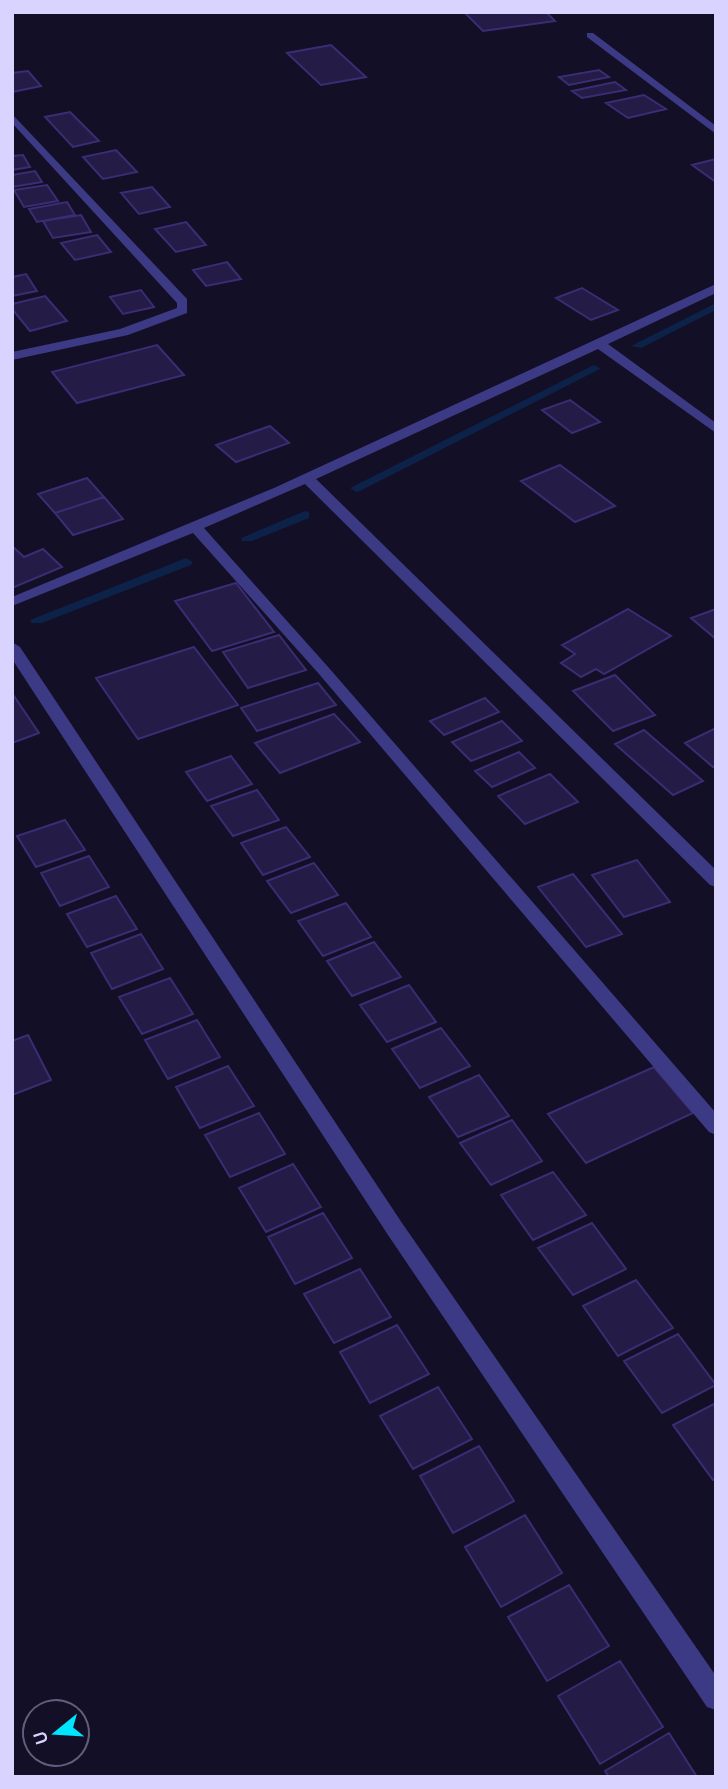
<svg xmlns="http://www.w3.org/2000/svg" width="728" height="1789" font-family="Karla,sans-serif">
<rect width="100%" height="100%" fill="#130f26"/>
<g fill="none" stroke-linecap="round" stroke-linejoin="round">
<path fill="#0c2248" fill-rule="evenodd" d="M 716,303 L 716,310 L 641,348 L 631,346 Z
M 594,365 L 600,368 L 598,370 L 360,491 L 356,492 L 350,488 Z
M 305,511 L 309,512 L 309,518 L 252,541 L 242,541 L 241,538 Z
M 186,558 L 193,562 L 191,565 L 42,623 L 32,623 L 30,620 Z"/>
</g>
<path fill="#241b47" stroke="#3b2d73" stroke-width="2" d="M 464,12 L 546,12 L 555,21 L 483,31 Z
M 331,45 L 366,77 L 321,85 L 287,53 Z
M 599,70 L 609,77 L 569,85 L 559,77 Z
M 28,71 L 41,86 L 12,92 L 12,73 Z
M 615,82 L 626,90 L 582,98 L 572,91 Z
M 644,95 L 666,109 L 628,118 L 606,103 Z
M 70,112 L 99,141 L 73,147 L 45,117 Z
M 116,150 L 137,172 L 103,179 L 83,157 Z
M 23,155 L 30,167 L 12,170 L 12,156 Z
M 716,159 L 716,182 L 692,165 Z
M 35,171 L 42,182 L 12,187 L 12,175 Z
M 47,185 L 58,201 L 24,207 L 14,190 Z
M 152,187 L 170,207 L 139,214 L 121,193 Z
M 67,202 L 75,215 L 37,222 L 29,209 Z
M 81,215 L 91,232 L 53,238 L 43,221 Z
M 186,222 L 206,245 L 176,252 L 155,229 Z
M 97,235 L 111,252 L 75,260 L 61,243 Z
M 227,262 L 241,279 L 206,286 L 193,270 Z
M 26,274 L 37,291 L 12,296 L 12,277 Z
M 582,288 L 618,310 L 591,320 L 556,298 Z
M 141,290 L 154,307 L 123,314 L 110,297 Z
M 45,296 L 67,321 L 30,331 L 12,309 L 12,304 Z
M 157,345 L 184,375 L 77,403 L 52,372 Z
M 570,400 L 600,422 L 572,433 L 542,410 Z
M 270,426 L 289,443 L 236,462 L 216,445 Z
M 560,465 L 615,506 L 575,522 L 521,481 Z
M 87,478 L 104,497 L 55,513 L 38,494 Z
M 104,497 L 123,519 L 73,535 L 55,513 Z
M 12,546 L 24,557 L 43,549 L 62,567 L 12,588 Z
M 236,583 L 274,632 L 212,651 L 175,601 Z
M 628,609 L 671,636 L 604,674 L 596,669 L 581,677 L 561,663 L 575,654 L 562,645 Z
M 716,609 L 716,639 L 691,618 Z
M 279,635 L 306,670 L 248,688 L 223,652 Z
M 194,647 L 238,705 L 138,739 L 96,678 Z
M 615,675 L 655,715 L 613,731 L 573,691 Z
M 318,683 L 336,705 L 257,731 L 241,708 Z
M 12,693 L 39,733 L 12,743 Z
M 485,698 L 499,712 L 444,735 L 430,721 Z
M 334,714 L 360,742 L 280,773 L 255,743 Z
M 502,721 L 522,741 L 471,761 L 452,742 Z
M 716,728 L 716,766 L 713,767 L 685,743 Z
M 644,730 L 703,781 L 673,795 L 615,744 Z
M 519,752 L 535,768 L 492,787 L 475,771 Z
M 231,756 L 252,784 L 207,801 L 186,772 Z
M 550,774 L 578,802 L 525,824 L 498,796 Z
M 257,790 L 279,820 L 233,836 L 211,806 Z
M 65,820 L 85,850 L 36,867 L 17,836 Z
M 286,827 L 310,857 L 263,875 L 241,843 Z
M 89,856 L 109,887 L 60,906 L 41,873 Z
M 637,860 L 670,902 L 624,917 L 592,875 Z
M 314,863 L 338,895 L 291,913 L 267,881 Z
M 573,874 L 622,934 L 586,947 L 538,887 Z
M 116,896 L 137,929 L 87,947 L 67,914 Z
M 346,903 L 371,937 L 323,956 L 298,921 Z
M 141,934 L 163,969 L 112,989 L 91,953 Z
M 374,942 L 401,977 L 352,996 L 327,961 Z
M 170,978 L 193,1014 L 142,1034 L 119,997 Z
M 409,985 L 436,1022 L 387,1042 L 360,1005 Z
M 197,1020 L 220,1057 L 168,1079 L 145,1040 Z
M 441,1028 L 470,1066 L 420,1088 L 392,1049 Z
M 28,1035 L 51,1080 L 12,1095 L 12,1041 Z
M 228,1066 L 254,1106 L 200,1128 L 176,1087 Z
M 654,1067 L 693,1113 L 586,1163 L 548,1114 Z
M 479,1075 L 509,1116 L 458,1137 L 429,1097 Z
M 259,1113 L 285,1154 L 230,1177 L 205,1135 Z
M 512,1120 L 542,1161 L 491,1185 L 460,1143 Z
M 293,1164 L 321,1207 L 266,1232 L 239,1188 Z
M 553,1172 L 586,1215 L 533,1240 L 501,1195 Z
M 323,1213 L 352,1258 L 295,1284 L 268,1237 Z
M 592,1223 L 626,1269 L 573,1295 L 538,1248 Z
M 360,1269 L 391,1317 L 334,1343 L 304,1294 Z
M 636,1280 L 673,1328 L 618,1356 L 583,1306 Z
M 397,1325 L 429,1374 L 370,1403 L 340,1352 Z
M 678,1334 L 716,1385 L 662,1413 L 624,1361 Z
M 438,1387 L 472,1439 L 413,1469 L 380,1416 Z
M 716,1403 L 716,1479 L 713,1480 L 673,1425 Z
M 479,1446 L 514,1501 L 453,1533 L 420,1476 Z
M 525,1515 L 562,1573 L 501,1607 L 465,1547 Z
M 569,1585 L 609,1646 L 547,1681 L 508,1617 Z
M 620,1661 L 663,1727 L 600,1764 L 558,1696 Z
M 669,1733 L 697,1777 L 609,1777 L 605,1771 Z"/>
<g fill="none" stroke-linecap="round" stroke-linejoin="round">
<path fill="#3d3a85" fill-rule="evenodd" d="M 587,33 L 593,33 L 716,126 L 716,134 L 587,37 Z
M 12,114 L 187,299 L 187,313 L 128,335 L 12,360 L 12,352 L 120,329 L 177,308 L 177,303 L 12,123 Z
M 716,284 L 716,293 L 608,344 L 716,423 L 716,433 L 598,349 L 316,479 L 716,870 L 716,887 L 710,885 L 305,484 L 204,528 L 329,668 L 716,1113 L 716,1135 L 709,1132 L 319,674 L 193,533 L 12,606 L 12,597 L 274,488 Z
M 12,642 L 20,647 L 402,1223 L 716,1676 L 716,1710 L 707,1707 L 388,1235 L 12,659 Z"/>
</g>
<rect width="728" height="1789" fill="none" stroke="#d9d4ff" stroke-width="28"/>
<g transform="translate(56 1733) rotate(252)"><circle r="33" fill="#130f26" stroke="#625e7d" stroke-width="2"/>
<path d="M0-5L12 26L0 18L-12 26Z" fill="#00e5ff"/>
<text y="-10" font-size="19" font-weight="bold" text-anchor="middle" fill="#d9d4ff">U</text>
</g>
</svg>
